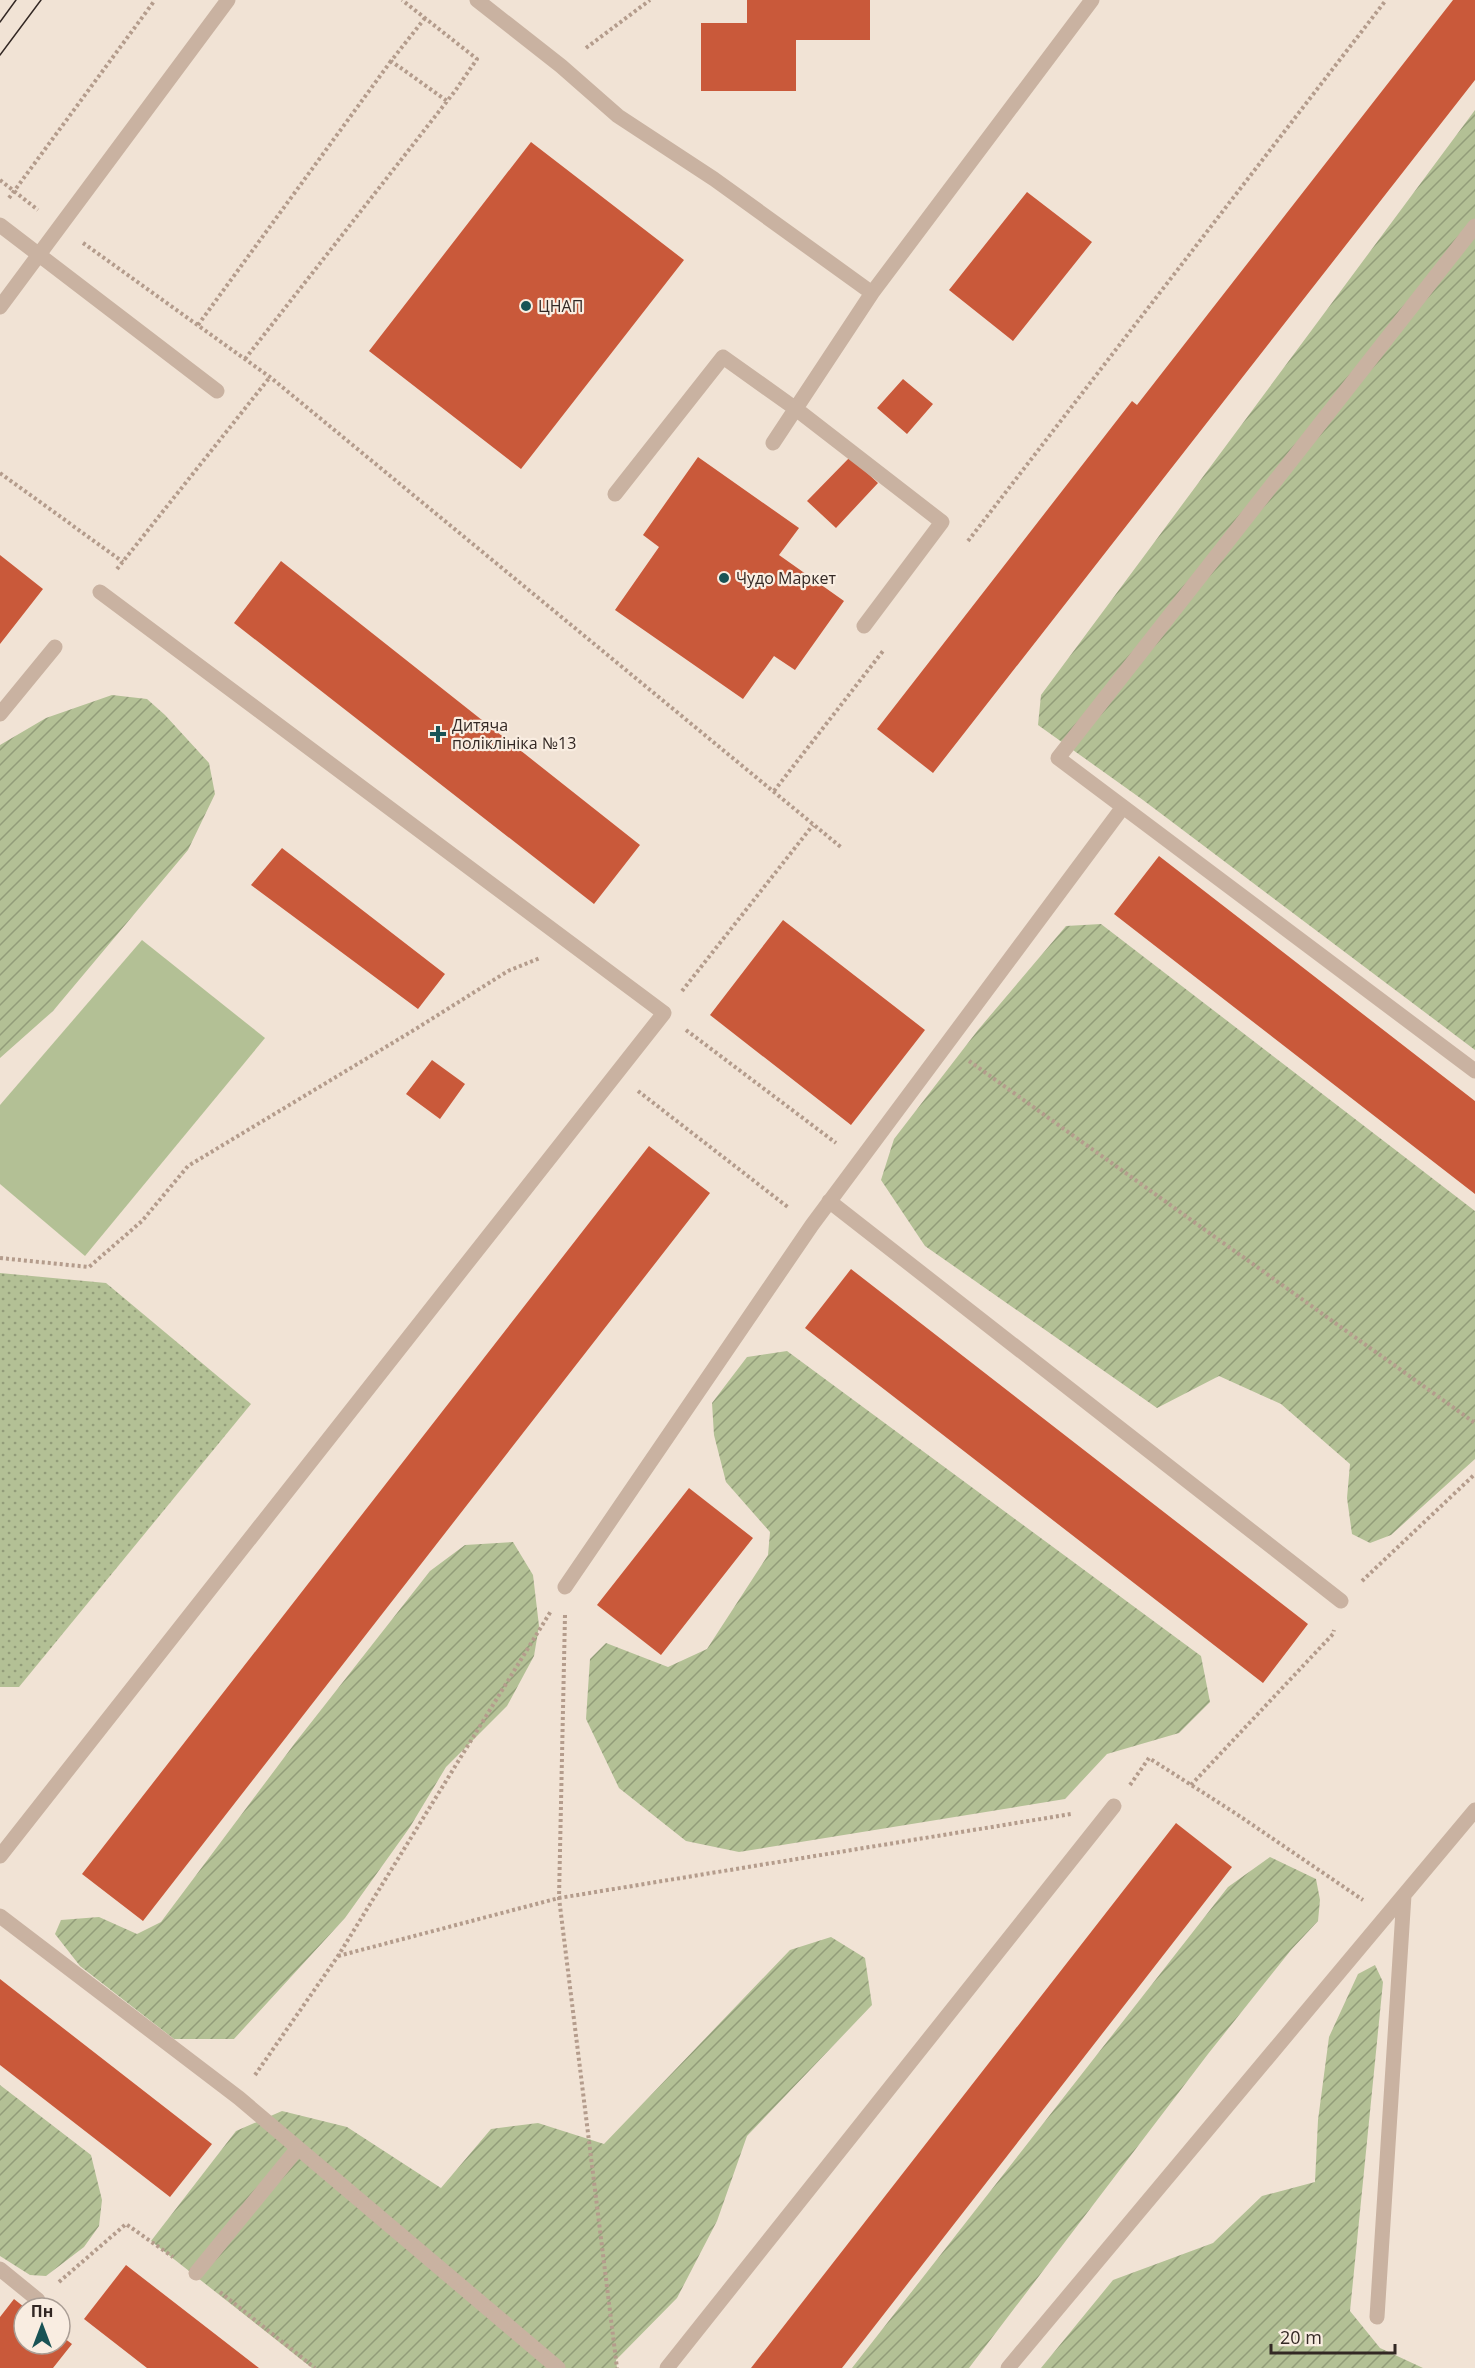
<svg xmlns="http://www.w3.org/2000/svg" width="1475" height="2368" font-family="'Open Sans',sans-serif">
<defs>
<pattern id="park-dots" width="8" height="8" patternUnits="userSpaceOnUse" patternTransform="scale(1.5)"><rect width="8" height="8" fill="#b3c095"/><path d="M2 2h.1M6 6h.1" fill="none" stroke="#929c79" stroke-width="1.8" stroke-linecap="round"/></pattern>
<pattern id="garden-furrows" width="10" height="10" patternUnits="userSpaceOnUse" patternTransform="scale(1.5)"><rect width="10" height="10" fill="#b3c095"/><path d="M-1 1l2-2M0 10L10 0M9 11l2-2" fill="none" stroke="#929c79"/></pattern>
</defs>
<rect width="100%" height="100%" fill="#f1e3d5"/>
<path fill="url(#park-dots)" d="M 0,1273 L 106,1283 L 251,1404 L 19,1687 L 0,1687 Z"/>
<path fill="url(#garden-furrows)" d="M 1475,110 L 1475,1050 L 1143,800 L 1038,725 L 1041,695 Z
M 112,695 L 147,699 L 165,715 L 209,763 L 215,794 L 188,850 L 53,1011 L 0,1058 L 0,745 L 46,718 Z
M 1101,924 L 1475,1211 L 1475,1459 L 1391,1535 L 1370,1543 L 1352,1534 L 1347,1498 L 1350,1464 L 1281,1404 L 1219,1376 L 1157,1408 L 925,1246 L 881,1180 L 894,1139 L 978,1030 L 1066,926 Z
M 787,1351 L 1201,1656 L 1210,1702 L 1179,1733 L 1107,1754 L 1065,1799 L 739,1852 L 686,1841 L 619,1788 L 586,1719 L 590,1659 L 606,1643 L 668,1667 L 707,1649 L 768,1555 L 770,1532 L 726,1482 L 714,1435 L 712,1403 L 747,1357 Z
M 513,1542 L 533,1575 L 539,1626 L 534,1656 L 507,1706 L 446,1767 L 410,1827 L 345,1918 L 234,2039 L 174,2039 L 80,1966 L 55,1934 L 61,1920 L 99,1917 L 137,1934 L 161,1922 L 295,1743 L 430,1571 L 465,1545 Z
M 1270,1857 L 1316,1879 L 1320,1900 L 1318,1921 L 1291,1950 L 1208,2054 L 969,2368 L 852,2368 L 1228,1887 Z
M 831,1937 L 865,1958 L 872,2005 L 747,2136 L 717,2221 L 677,2298 L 616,2360 L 617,2368 L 312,2368 L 151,2241 L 236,2131 L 282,2111 L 347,2127 L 441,2188 L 491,2129 L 538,2123 L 604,2144 L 790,1950 Z
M 1375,1965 L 1383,1982 L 1350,2311 L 1380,2348 L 1423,2368 L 1041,2368 L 1113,2280 L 1213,2243 L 1262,2196 L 1315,2182 L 1318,2120 L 1329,2037 L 1358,1974 Z
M 0,2085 L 91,2155 L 102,2200 L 99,2226 L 84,2247 L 46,2276 L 30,2275 L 0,2256 Z"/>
<path fill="#b3c095" d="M 142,940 L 265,1038 L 85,1256 L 0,1184 L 0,1105 Z"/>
<path fill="#c9593a" d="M 747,0 L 870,0 L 870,40 L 796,40 L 796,91 L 701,91 L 701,23 L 747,23 Z
M 1453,0 L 1475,0 L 1475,80 L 933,773 L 877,729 L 1132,401 L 1137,405 Z
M 531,142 L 684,260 L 521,469 L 369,351 Z
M 1027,192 L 1092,242 L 1013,341 L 949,290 Z
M 903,379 L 933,404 L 907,434 L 877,408 Z
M 698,457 L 799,528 L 779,555 L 844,601 L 795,670 L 774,656 L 743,699 L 615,610 L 659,547 L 643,535 Z
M 850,457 L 878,483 L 836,528 L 807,501 Z
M 0,555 L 43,589 L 0,644 Z
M 281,561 L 640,845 L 594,904 L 234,623 Z
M 282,848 L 445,974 L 418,1009 L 251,885 Z
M 1159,856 L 1475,1101 L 1475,1194 L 1114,914 Z
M 783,920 L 925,1030 L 851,1125 L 710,1015 Z
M 432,1060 L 465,1084 L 440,1119 L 406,1094 Z
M 649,1146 L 710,1193 L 143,1921 L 82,1874 Z
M 851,1269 L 1308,1624 L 1263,1683 L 805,1328 Z
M 689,1488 L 753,1538 L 661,1655 L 597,1605 Z
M 1176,1823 L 1232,1867 L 842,2368 L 751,2368 Z
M 0,1979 L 212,2144 L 170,2197 L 0,2065 Z
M 126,2265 L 166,2296 L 259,2368 L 147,2368 L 84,2319 Z
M 14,2299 L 24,2307 L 24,2344 L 60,2344 L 60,2335 L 72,2344 L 53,2368 L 0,2368 L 0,2317 Z"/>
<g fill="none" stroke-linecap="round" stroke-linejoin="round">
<path stroke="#b49c8c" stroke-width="4" stroke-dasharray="3 3" stroke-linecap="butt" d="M 425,18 L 391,61 L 447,101
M 586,48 L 650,0
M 0,180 L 38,210
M 9,198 L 155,0
M 83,243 L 270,377 L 842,848
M 198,325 L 391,61
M 245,359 L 455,91 L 477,59 L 402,0
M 0,473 L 123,562
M 968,541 L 1386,0
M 117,569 L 270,377
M 774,791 L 883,651
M 682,991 L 813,825
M 686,1030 L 836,1143
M 969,1061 L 1475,1423
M 638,1091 L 789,1208
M 0,1258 L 89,1267 L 142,1221 L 188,1166 L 414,1030 L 508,971 L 540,958
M 1362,1581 L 1475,1474
M 565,1615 L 559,1898 L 617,2368
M 1130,1785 L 1149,1758 L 1235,1813 L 1363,1900
M 1191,1785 L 1333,1634 L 1334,1630
M 338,1956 L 559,1898 L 1071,1814
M 255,2075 L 338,1956 L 551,1611
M 59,2282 L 126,2224 L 173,2257
M 220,2292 L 315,2368"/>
<path stroke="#c9b2a1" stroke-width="15" d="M 477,0 L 561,66 L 618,116 L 714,179 L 872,293
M 0,225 L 217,391
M 1475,226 L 1058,758 L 1475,1071
M 0,307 L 228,0
M 773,443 L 872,293 L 1092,0
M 615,494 L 723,357 L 796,409 L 942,522 L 864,626
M 0,714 L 55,647
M 829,1201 L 1341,1601
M 565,1587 L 812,1225 L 1123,807
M 0,1856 L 664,1013 L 100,592
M 0,1916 L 239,2098 L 298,2148 L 196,2273
M 298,2148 L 558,2368
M 0,2269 L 38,2300
M 1377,2317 L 1404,1895
M 667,2368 L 1114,1806
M 1008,2368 L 1475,1810"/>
<path stroke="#332824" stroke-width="1.5" d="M 0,22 L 16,0
M 0,55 L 41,0"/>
</g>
<g fill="#195355" stroke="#f9ede1" stroke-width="2">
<circle cx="526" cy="306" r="6"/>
<circle cx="724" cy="578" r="6"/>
<path d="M435 725h6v6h6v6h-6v6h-6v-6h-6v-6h6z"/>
</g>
<g text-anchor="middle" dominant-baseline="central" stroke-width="4.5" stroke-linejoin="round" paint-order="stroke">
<g font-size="16" fill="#332824" stroke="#f9ede1" text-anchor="start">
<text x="538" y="306">ЦНАП</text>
<text x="736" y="578">Чудо Маркет</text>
<text x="452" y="725">Дитяча<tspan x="452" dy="18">поліклініка №13</tspan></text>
</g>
</g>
<g transform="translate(42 2326)"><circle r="28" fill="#f9ede1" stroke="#aa9e95" stroke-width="1.5"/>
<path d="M0-4.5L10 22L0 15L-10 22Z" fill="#195355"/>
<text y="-9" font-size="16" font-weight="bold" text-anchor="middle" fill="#332824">Пн</text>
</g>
<path d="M1271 2344v9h124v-9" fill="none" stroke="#332824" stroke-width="3"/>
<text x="1280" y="2344" font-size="18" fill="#332824" stroke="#f9ede1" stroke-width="4.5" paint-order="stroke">20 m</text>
</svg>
